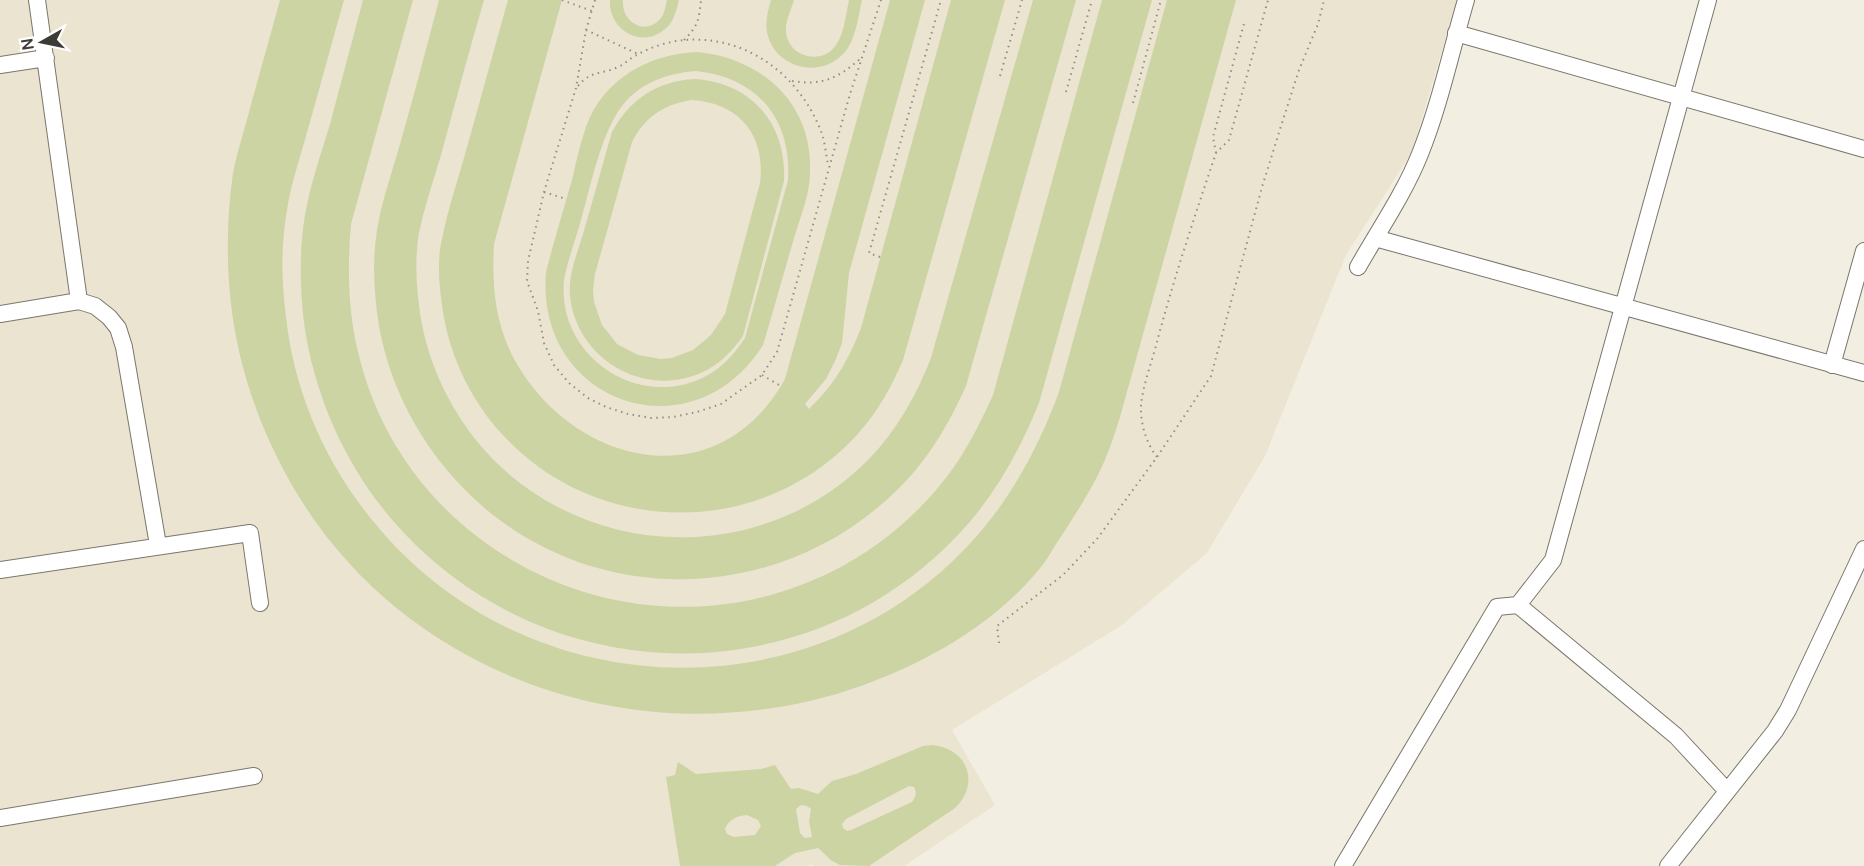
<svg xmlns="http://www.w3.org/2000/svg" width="1864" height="866" font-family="Manrope,sans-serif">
<rect width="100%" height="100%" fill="#f3eee2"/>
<path fill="#ebe4d1" d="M 0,0 L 1457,0 L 1412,152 L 1346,255 L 1265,456 L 1207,553 L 1122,625 L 952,730 L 995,805 L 904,866 L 814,866 L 811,864 L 808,866 L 0,866 Z"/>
<path fill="#ccd4a4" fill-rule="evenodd" d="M 280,0 L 344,0 C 331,45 319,91 306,136 C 300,158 292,181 288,204 C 281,241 281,279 286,317 C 294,391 325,463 373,521 C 524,708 814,719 975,538 C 1013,495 1039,446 1059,392 L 1167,0 L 1236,0 L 1120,417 C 1114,437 1107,457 1098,475 C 1086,498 1072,520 1058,541 C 1052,550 1047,560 1041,567 C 995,624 928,662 861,686 C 639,764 384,674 278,459 C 254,411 237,358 231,304 C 226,260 227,216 233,173 C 237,152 244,132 249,112 C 259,75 270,37 280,0 Z
M 363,0 L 413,0 L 351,224 C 347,270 348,315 360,360 C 409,550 618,655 801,585 C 863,562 918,519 956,464 C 971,442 982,419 993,395 L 1102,0 L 1152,0 L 1039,403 C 1021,447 999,488 968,524 C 819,694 558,696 404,533 C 350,476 315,401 304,323 C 300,288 299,250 305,215 C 310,185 321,154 330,124 C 341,83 352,41 363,0 Z
M 439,0 L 484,0 C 470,48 457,96 444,144 C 436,174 425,203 419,233 C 415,256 416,282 419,305 C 425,357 447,405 480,445 C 580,562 761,569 869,459 C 897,430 916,396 931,358 L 1033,0 L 1076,0 L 966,386 C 948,426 926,463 894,493 C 769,613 568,608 453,477 C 415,434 389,382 379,326 C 374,295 372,262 377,230 C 382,199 394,167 402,137 C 415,91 427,46 439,0 Z
M 508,0 L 562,0 L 494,244 C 492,283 494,318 512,355 C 569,465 717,502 785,379 L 890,0 L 925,0 L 849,273 L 842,343 L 836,359 L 826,379 L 805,404 L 809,409 C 835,384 848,361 861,328 L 951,0 L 1005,0 L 903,360 C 891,388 877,413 856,436 C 760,540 595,537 501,433 C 469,398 448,352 442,305 C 439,284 437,260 442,239 C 448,208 459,177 467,147 C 481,98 494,49 508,0 Z
M 610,0 L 623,0 C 621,22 646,37 661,18 C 665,13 665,6 667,0 L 679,0 C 676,11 674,22 665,29 C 641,50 608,29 610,0 Z
M 771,0 L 794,0 C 791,10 785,22 786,32 C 788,57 822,66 836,45 C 844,34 846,14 849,0 L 862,0 C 858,17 856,40 844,53 C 820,80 774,68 767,32 C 765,21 768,11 771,0 Z
M 697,52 C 762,58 813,104 810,172 C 810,194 801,215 795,235 C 784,272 774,309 763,345 C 693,457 535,404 546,272 C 554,241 563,211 572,180 C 576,162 580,144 586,127 C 603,79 649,54 697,52 ZM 696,71 C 757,77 792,119 788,180 L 745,338 C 735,353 723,367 706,376 C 650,406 581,372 566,312 C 564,302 563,290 564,280 C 567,263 574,244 579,227 C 590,191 601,127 627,100 C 645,81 670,73 696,71 Z
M 695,79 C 752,83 787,124 784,181 L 743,336 C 733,350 722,362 707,370 C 648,401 577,361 570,296 C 568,275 577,254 583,234 C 593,200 602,166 612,132 C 630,99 657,81 695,79 ZM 692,100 C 740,103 766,136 760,183 L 725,314 L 711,335 L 693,350 L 672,358 L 661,359 L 638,355 L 617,344 L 602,325 L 594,302 L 593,290 L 595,274 L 632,142 C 645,117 664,104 692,100 Z
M 931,745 C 967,747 981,783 955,808 L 869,866 L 840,865 L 832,861 L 818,848 L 795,853 L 775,866 L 680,866 L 666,777 L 675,775 L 678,762 L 696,774 L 761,769 L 775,765 L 791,789 L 799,788 L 818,794 L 832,781 L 856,774 L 923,746 ZM 909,786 L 914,787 C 917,793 916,797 912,802 L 851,830 L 847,831 L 843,828 L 842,824 L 846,819 ZM 801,805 L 807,806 L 811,809 L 809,821 L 812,837 L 805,838 L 800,833 L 796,809 ZM 747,815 L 758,820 L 761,826 L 755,835 L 734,837 L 727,834 L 725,829 C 729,819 737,816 747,815 Z"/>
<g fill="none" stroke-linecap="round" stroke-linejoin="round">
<g stroke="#7b766c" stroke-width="18">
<path id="minor" d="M 37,0 L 79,301
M 1456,33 L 1864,149
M 0,65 L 46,58
M 1375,238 L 1864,373
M 1358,267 C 1379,230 1404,194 1420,154 C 1440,104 1451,51 1466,0
M 0,314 L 79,301 L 95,306 L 109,317 L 118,328 L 124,347 L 158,545
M 1832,365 L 1864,251
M 0,570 L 250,533 L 260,603
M 1518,605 L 1553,560 L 1708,0
M 0,818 L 254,776
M 1343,866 L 1497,607 L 1518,605 L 1676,736 L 1727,791
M 1668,866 L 1775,731 L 1788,710 L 1864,549"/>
</g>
<path stroke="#928f86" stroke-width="2" stroke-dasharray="1.5 4.5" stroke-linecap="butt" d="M 562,0 L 592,11
M 595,0 L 586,30 L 576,88 L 544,192 L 528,261 L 527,281 L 538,311 L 544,343 L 554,365 L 569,383 L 588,398 L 606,407 L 628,414 L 651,418 L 673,417 L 697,412 L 721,404 L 762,375 L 777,352 L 850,94 L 881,0
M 586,30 L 638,54
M 684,40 C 698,26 699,20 701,0
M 1000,76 L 1022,0
M 792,81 C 822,86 838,78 860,59
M 578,86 C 591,70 601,75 618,67 C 625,64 630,58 637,55 C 650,47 670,41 685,40 C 747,35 801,76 822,134 C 825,143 826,155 828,165
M 1066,92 L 1092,0
M 1133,103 L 1161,0
M 1216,153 L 1213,137 L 1245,20
M 544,192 L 566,199
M 880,257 L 869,253 L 941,0
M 762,375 L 781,386
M 1157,457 C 1146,443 1140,422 1141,405 C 1143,384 1153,359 1158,338 C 1175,275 1195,215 1216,153 L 1229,140 L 1268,0
M 999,643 L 997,626 L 1063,575 L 1097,539 L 1157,457 L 1211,376 L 1262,187 L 1282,123 L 1299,70 L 1318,24 L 1324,0"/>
<use href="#minor" stroke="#fff" stroke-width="16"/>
</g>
<g transform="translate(42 42) rotate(261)" stroke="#ffffff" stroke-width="4.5" paint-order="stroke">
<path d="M0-4.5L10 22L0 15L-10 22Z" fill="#3d3b36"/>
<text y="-9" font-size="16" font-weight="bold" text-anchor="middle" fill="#3d3b36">N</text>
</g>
</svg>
